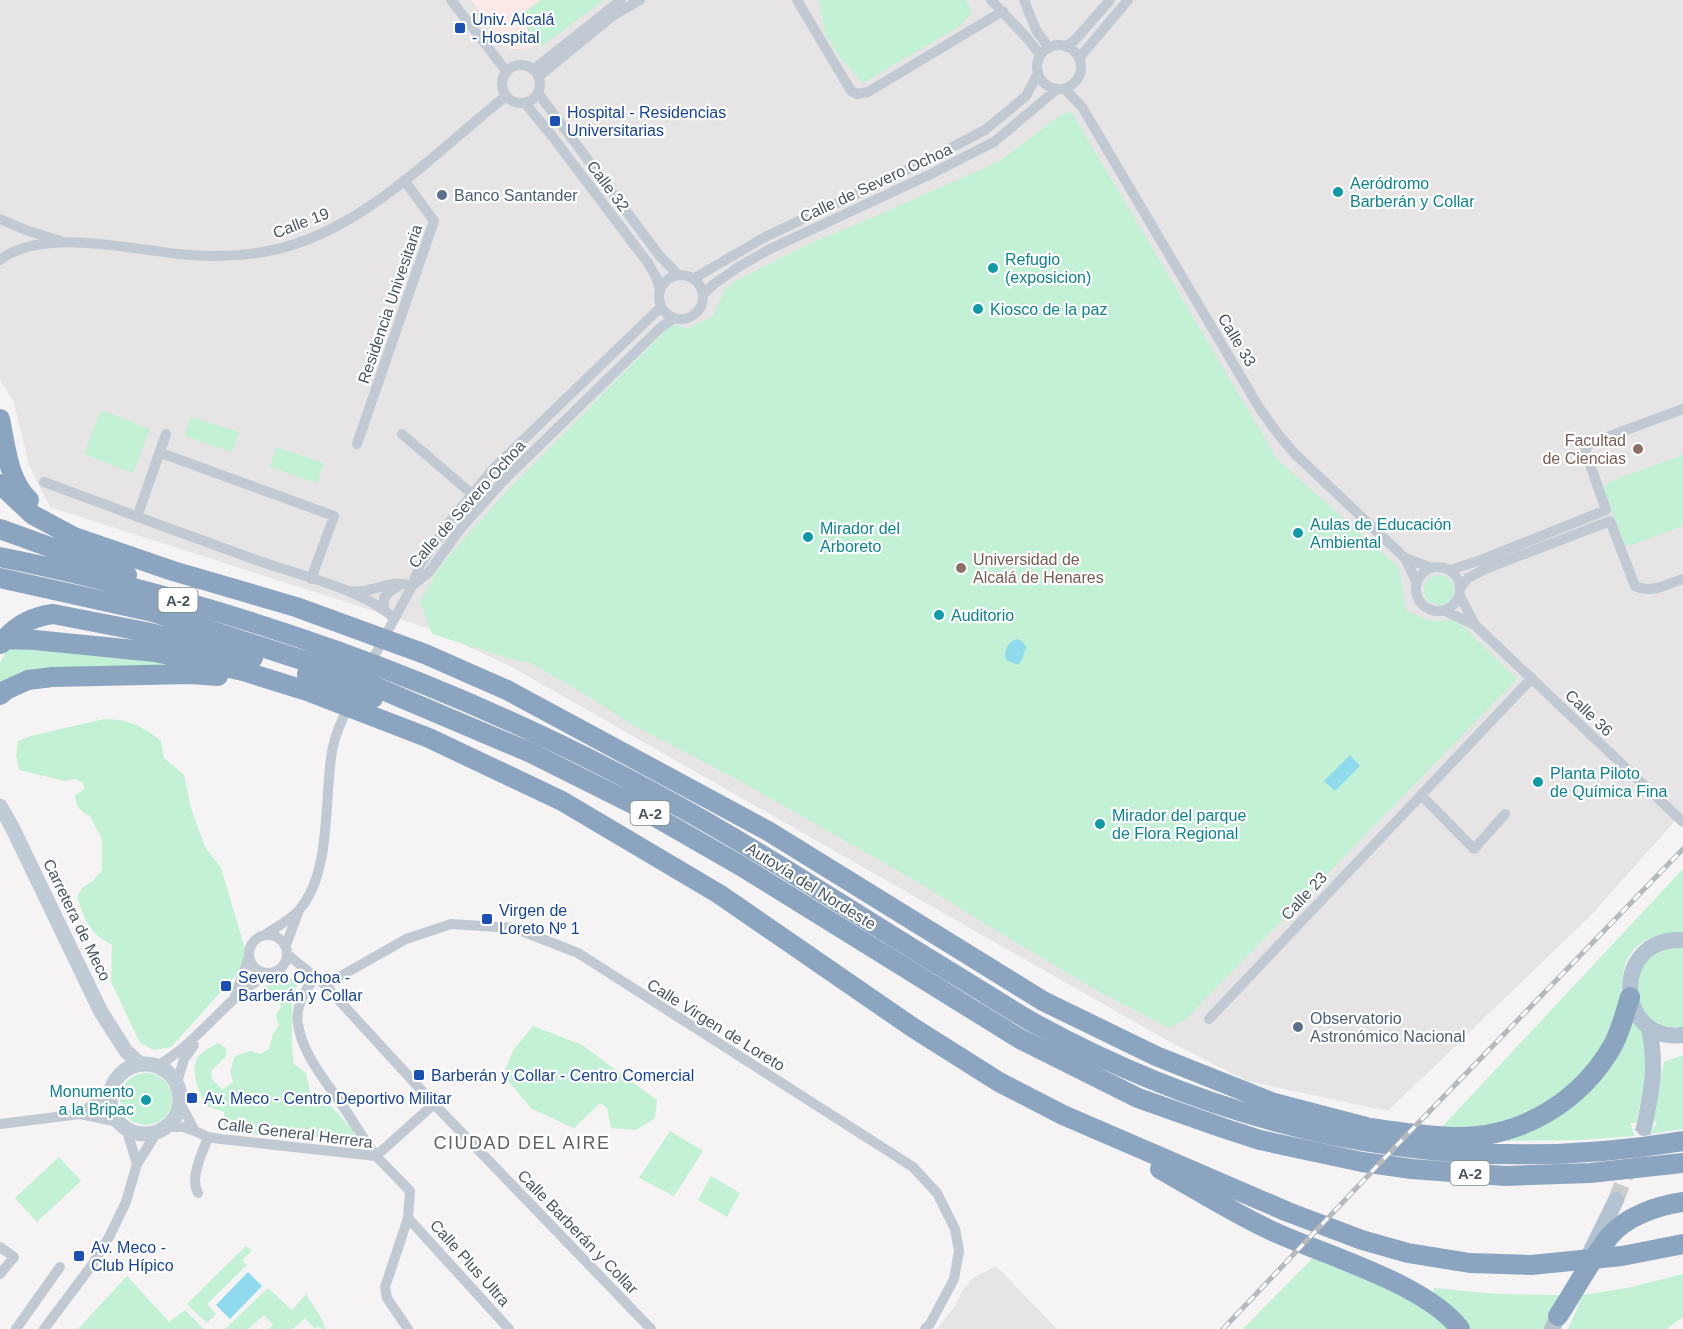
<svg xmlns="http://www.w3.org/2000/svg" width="1683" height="1329" font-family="Helvetica,sans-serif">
<rect width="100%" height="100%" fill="#f5f3f3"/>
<path fill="#e6e4e5" d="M 0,0 L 1683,0 L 1683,812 L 1592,914 L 1388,1111 L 1247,1081 L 1170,1042 L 510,666 L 430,629 L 50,507 L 29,465 L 13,400 L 0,380 Z
M 996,1266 L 1057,1329 L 937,1329 L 955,1306 L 962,1291 L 973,1278 Z"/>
<path fill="#fce8e6" d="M 471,0 L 594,0 L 531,48 L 519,49 L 509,49 Z"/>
<path fill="#c3f1d5" d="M 541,0 L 604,0 L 542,46 L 530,41 L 524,12 Z
M 819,0 L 966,0 L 972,12 L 960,26 L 863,83 L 840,58 L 825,33 Z
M 1071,111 L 1277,459 L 1399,568 L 1406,610 L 1430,621 L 1456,620 L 1517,679 L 1185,1020 L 1169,1028 L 1096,990 L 992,928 L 923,885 L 733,777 L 629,723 L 596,701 L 531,663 L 515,660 L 432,634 L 420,601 L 443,563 L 507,491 L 672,324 L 687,329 L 713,316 L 724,291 L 732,283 L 809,244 L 876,216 L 1000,161 L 1059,116 Z
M 101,410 L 150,429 L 133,473 L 84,454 Z
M 191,417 L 239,432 L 232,452 L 185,436 Z
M 276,447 L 324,463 L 317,483 L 270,467 Z
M 1683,455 L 1683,526 L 1632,545 L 1626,545 L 1622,541 L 1604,490 L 1608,482 Z
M1424 590a15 15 0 1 1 30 0a15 15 0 1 1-30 0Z
M 7,649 L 84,652 L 193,667 L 0,688 L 0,663 Z
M 104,719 C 128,719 143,726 161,741 L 164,758 L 184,775 L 191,808 L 205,847 L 221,868 L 246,952 L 238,973 L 171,1047 L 154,1050 L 140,1043 L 111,982 L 112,945 C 88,932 86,922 77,897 L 82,888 L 93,881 L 102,870 L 102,839 L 90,816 C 80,812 76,806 75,795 L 85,789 L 83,783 L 76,779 L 65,781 L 19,770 L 16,756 L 18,741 L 31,736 Z
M 1683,869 L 1683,933 C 1661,932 1640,937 1628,958 C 1619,975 1624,994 1618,1012 C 1595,1076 1544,1116 1477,1128 C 1466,1130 1452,1128 1441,1128 Z
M 1670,948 L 1683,948 L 1683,1027 C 1676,1027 1666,1028 1660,1025 C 1637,1016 1629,979 1646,962 C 1653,954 1660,951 1670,948 Z
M 292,978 L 298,982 L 292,1002 L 292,1051 L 294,1064 L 306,1073 L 310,1092 L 306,1104 L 314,1106 L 327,1102 L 353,1130 L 358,1144 L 323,1140 L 302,1130 L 294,1129 L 267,1135 L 238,1133 L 224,1130 L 224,1112 L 204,1105 C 200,1091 189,1070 198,1057 C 202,1051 212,1047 218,1043 L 226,1048 L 226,1056 L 211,1071 L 212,1079 L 222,1090 L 233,1082 L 230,1071 L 235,1056 L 250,1051 L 260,1054 L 269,1049 L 273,1034 L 279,1026 L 276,1015 L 281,1007 L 279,999 L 270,995 L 263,986 L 272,985 Z
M 1630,1021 L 1645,1034 L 1649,1060 L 1636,1123 L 1630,1123 L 1635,1136 L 1581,1140 L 1486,1141 L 1560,1113 Z
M 533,1026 L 582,1045 L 657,1100 L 655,1118 L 636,1130 L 611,1128 L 607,1108 L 600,1103 L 574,1128 L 532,1109 L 503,1075 L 514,1049 Z
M 1683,1055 L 1683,1129 L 1650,1134 L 1657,1122 L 1651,1121 L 1664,1062 Z
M120 1099a26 26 0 1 1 52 0a26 26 0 1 1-52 0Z
M 670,1131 L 703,1151 L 674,1196 L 639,1178 Z
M 59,1157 L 81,1181 L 37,1222 L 15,1198 Z
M 711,1176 L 740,1193 L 727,1217 L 698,1200 Z
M 246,1246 L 252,1251 L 242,1260 L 247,1265 L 207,1304 L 216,1314 L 207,1323 L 187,1304 Z
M 1313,1258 L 1392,1290 L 1421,1305 L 1451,1329 L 1243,1329 Z
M 1683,1274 L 1683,1317 L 1667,1329 L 1568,1329 L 1583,1295 L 1627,1288 Z
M 127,1276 L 169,1322 L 185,1310 L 204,1329 L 78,1329 Z
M 268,1288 L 292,1310 L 306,1294 L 320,1316 L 326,1329 L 321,1329 L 318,1326 L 315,1329 L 305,1318 L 293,1329 L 269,1329 L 273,1325 L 264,1315 L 248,1329 L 225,1329 Z
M 1434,1288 L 1497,1294 L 1561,1295 L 1543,1329 L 1468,1329 L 1433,1295 Z"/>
<path fill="#90daee" d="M 1018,639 L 1023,642 L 1026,647 L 1022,659 L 1018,665 L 1006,660 C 1003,651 1008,641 1018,639 Z
M 1350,755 L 1360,766 L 1335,791 L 1324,781 Z
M 248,1272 L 262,1286 L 230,1319 L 216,1305 Z"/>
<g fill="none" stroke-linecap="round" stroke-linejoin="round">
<path stroke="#caccce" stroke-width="16" stroke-dasharray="16 8" stroke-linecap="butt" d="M 1616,1200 L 1644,1128"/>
<path stroke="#c1cad2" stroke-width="10" d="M 451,0 L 507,72
M 797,0 L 851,91 L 857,94 L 868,92 L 1003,11
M 991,0 L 1027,38 L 1040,55
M 1024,0 L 1036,30 L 1049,48
M1037 67a22 22 0 1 1 44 0a22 22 0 1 1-44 0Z
M 1066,47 L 1076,39 L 1110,0
M 1079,58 L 1128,0
M502 84a19 19 0 1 1 38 0a19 19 0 1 1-38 0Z
M 533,70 L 621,0
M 538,77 L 614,15 L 640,0
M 1065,89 L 1082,107 L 1260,409 L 1278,434 L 1295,454 L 1405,558 L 1432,568
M 538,93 L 659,255 L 678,275
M 525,103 L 552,136 L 648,263 L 657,279 L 660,291
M 0,219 L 28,231 L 61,241
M 0,260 C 45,225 138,252 191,255 C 219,257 246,256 273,250 C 361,232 437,151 506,96
M659 297a22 22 0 1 1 44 0a22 22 0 1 1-44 0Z
M 693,279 L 765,237 L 926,161 L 985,130 L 1026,96 L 1037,75
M 703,294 L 714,284 L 740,266 L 770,249 L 931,174 L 994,142 L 1056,90
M 402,434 L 472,494
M 357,444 L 434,221 L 404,180
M 161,453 L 334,516 L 311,579
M 44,482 C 116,509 187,535 259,561 C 296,574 367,591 393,618
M 137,517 L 166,434
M 1405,558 L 1417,583
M1416 589a22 22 0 1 1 44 0a22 22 0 1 1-44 0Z
M 1450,570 L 1481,560 L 1606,510 L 1585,450 L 1591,443 L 1683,409
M 413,585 L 429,572 L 461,528 L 504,480 L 660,328 L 674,318
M 1461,587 L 1468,578 L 1485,569 L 1610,521 L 1635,586 C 1651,594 1667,584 1683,579
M 348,591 C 355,591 362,592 368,590 C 384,587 396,580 412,586
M 1460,596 L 1475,625
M 384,609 L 384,598 L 389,592 L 400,585
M 1445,611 L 1475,625 L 1683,822
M 369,666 L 412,586 L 420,565 L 451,520 L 494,468 L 661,307
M 1421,795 L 1474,849 L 1505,814
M 266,934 C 277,927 290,920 299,910 C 332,873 324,797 332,751 C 335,734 342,719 350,704
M249 954a19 19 0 1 1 38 0a19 19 0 1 1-38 0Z
M 286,945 L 298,913
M 287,954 L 325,985 L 434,1104 L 651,1329
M 316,977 C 305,989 295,1007 298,1024 C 302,1054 326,1081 342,1105 C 354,1122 364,1140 376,1156 L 434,1104
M 325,985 L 406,939 L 451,924 L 514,928 L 578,953 L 913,1167 L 937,1193 L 955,1229 L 959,1251 L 954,1279 L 930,1324 L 925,1329
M 234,999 L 249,957
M 1209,1019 L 1532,678
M 157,1066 C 188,1048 209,1022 234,999 C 244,989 257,982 268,973
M 177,1083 L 184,1059 L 194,1045
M 80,1114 L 111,1090
M 0,1124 L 80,1114 L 119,1122
M 166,1127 L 183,1127 L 195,1131 L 180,1103
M 126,1128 L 137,1164
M 195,1131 L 208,1137 L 221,1139 L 376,1156 L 410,1191 L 408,1218 L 385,1287 L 387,1298 L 408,1329
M 198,1193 C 189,1178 203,1152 208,1137
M 408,1218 L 509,1329
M 0,1247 L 14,1257 L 0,1274
M 16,1329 L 60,1267
M 44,1329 L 92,1265 L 109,1237 L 126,1202 L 137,1164 L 157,1132"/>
<path stroke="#c1cbd6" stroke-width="15" d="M 0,806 L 12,827 L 101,1012 L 126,1051 L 140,1064
M110 1099a35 35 0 1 1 70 0a35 35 0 1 1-70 0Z"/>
<path stroke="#b3c2d1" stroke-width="16" d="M 1683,940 C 1610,936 1615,1044 1683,1035
M 1644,1128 C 1652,1088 1657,1068 1649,1027
M 1590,1253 L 1616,1200
M 1552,1329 L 1563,1305"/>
<path stroke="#8ba5c1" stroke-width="20" d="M 0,419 C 6,447 8,480 29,500
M 0,484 L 33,515 L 74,537 L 173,571 L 296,607 L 425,654 L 507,690 L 768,831 L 1043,1001 L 1156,1056 L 1274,1103 L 1366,1127
M 0,529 L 127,575
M 0,557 C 228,603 453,683 658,795 C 762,851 861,918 962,979 C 985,993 1008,1008 1032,1022 C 1235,1134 1453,1179 1683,1141
M 0,578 L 153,612 L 345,674 L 531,753 L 633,804 L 741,866 L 1020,1039 L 1138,1098 L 1223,1128 L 1260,1140 L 1362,1162 L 1412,1169 L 1505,1176 L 1590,1173 L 1683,1163
M 0,639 L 35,640 L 155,652 L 243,671 L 307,691 L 429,738 L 562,801 L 719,894 L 912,1027 L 999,1082 L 1063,1115 L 1288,1212 L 1362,1240 L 1408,1253 L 1470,1263 L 1531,1265 L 1622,1256 L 1683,1244
M 1,644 C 14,626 31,617 53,614 L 146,632 L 253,658
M 307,674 L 373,698
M 0,695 L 6,690 L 28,680 L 52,677 L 191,674 L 218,676
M 1354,1126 C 1389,1130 1424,1137 1459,1137 C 1523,1137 1582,1100 1613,1045 C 1621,1030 1625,1013 1630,997
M 1160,1169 C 1197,1190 1233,1213 1272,1231 C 1324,1255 1427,1284 1460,1329
M 1558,1316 C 1575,1290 1590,1261 1609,1237 C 1626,1216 1657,1206 1683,1202"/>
<g stroke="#b5b8bd" stroke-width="5">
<path id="rail" d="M 1223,1329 L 1397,1145 L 1683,849"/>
</g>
<use href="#rail" stroke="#fff" stroke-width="3" stroke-dasharray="9" stroke-linecap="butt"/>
</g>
<g fill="#1a4fb4" stroke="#fff" stroke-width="2">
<rect x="454" y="22" width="12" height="12" rx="3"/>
<rect x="549" y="115" width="12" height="12" rx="3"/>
<rect x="481" y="913" width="12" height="12" rx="3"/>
<rect x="220" y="980" width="12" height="12" rx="3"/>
<rect x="413" y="1069" width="12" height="12" rx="3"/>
<rect x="186" y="1092" width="12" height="12" rx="3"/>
<rect x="73" y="1250" width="12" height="12" rx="3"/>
</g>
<g fill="#0f9aa8" stroke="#fff" stroke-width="2">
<circle cx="1338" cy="192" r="6"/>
<circle cx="993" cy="268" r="6"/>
<circle cx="978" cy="309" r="6"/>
<circle cx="1298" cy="533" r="6"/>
<circle cx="808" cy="537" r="6"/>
<circle cx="939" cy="615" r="6"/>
<circle cx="1538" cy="782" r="6"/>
<circle cx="1100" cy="824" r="6"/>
<circle cx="146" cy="1100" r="6"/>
</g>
<g fill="#5c6f8a" stroke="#fff" stroke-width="2">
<circle cx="442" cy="195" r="6"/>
<circle cx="1298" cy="1027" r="6"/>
</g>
<g fill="#8d6e63" stroke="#fff" stroke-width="2">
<circle cx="1638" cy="449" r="6"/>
<circle cx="961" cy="568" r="6"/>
</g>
<g text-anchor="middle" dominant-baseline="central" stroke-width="4.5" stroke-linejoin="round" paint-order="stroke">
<g fill="#fff" stroke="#808990" stroke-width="1.5">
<rect x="158.5" y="588" width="39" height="24" rx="4.5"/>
<rect x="630.5" y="801" width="39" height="24" rx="4.5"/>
<rect x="1450.5" y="1161" width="39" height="24" rx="4.5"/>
</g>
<g font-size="15" font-weight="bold" fill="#4a5661">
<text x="178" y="600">A-2</text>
<text x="650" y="813">A-2</text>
<text x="1470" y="1173">A-2</text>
</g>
<g font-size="16" fill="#164399" stroke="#fff" text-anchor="start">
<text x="472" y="19">Univ. Alcalá<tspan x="472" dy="18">- Hospital</tspan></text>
<text x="567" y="112">Hospital - Residencias<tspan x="567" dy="18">Universitarias</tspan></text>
<text x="499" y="910">Virgen de<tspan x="499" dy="18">Loreto Nº 1</tspan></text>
<text x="238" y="977">Severo Ochoa -<tspan x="238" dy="18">Barberán y Collar</tspan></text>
<text x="431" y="1075">Barberán y Collar - Centro Comercial</text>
<text x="204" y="1098">Av. Meco - Centro Deportivo Militar</text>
<text x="91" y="1247">Av. Meco -<tspan x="91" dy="18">Club Hípico</tspan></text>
</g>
<g font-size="16" fill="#4a5661" stroke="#fff">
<text transform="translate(876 183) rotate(-25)">Calle de Severo Ochoa</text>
<text transform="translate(608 186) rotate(53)">Calle 32</text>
<text transform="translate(301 223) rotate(-21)">Calle 19</text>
<text transform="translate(390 304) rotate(-71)">Residencia Univesitaria</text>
<text transform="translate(1237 340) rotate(59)">Calle 33</text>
<text transform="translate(467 504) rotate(-48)">Calle de Severo Ochoa</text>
<text transform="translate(1589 713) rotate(44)">Calle 36</text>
<text transform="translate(811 886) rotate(32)">Autovía del Nordeste</text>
<text transform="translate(1304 896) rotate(-47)">Calle 23</text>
<text transform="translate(77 920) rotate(64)">Carretera de Meco</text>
<text transform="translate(716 1025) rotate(32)">Calle Virgen de Loreto</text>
<text transform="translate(295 1133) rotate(7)">Calle General Herrera</text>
<text transform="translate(578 1232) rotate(46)">Calle Barberán y Collar</text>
<text transform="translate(470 1263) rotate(48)">Calle Plus Ultra</text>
</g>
<g font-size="16" fill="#0d838f" stroke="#fff" text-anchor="start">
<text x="1350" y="183">Aeródromo<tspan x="1350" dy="18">Barberán y Collar</tspan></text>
<text x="1005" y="259">Refugio<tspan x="1005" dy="18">(exposicion)</tspan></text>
<text x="990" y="309">Kiosco de la paz</text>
<text x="1310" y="524">Aulas de Educación<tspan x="1310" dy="18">Ambiental</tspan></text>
<text x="820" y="528">Mirador del<tspan x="820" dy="18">Arboreto</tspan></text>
<text x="951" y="615">Auditorio</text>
<text x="1550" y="773">Planta Piloto<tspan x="1550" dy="18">de Química Fina</tspan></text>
<text x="1112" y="815">Mirador del parque<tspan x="1112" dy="18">de Flora Regional</tspan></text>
<text x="134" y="1091" text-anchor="end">Monumento<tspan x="134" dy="18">a la Bripac</tspan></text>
</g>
<g font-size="16" fill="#4e5e75" stroke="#fff" text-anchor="start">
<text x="454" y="195">Banco Santander</text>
<text x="1310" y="1018">Observatorio<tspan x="1310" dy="18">Astronómico Nacional</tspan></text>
</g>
<g font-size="16" fill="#785e54" stroke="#fff" text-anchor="end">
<text x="1626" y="440">Facultad<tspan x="1626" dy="18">de Ciencias</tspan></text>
<text x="973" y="559" text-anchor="start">Universidad de<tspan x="973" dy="18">Alcalá de Henares</tspan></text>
</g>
<g font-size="18" letter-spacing="1.5" fill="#5f6368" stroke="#fff">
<text x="522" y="1143">CIUDAD DEL AIRE</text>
</g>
</g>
</svg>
